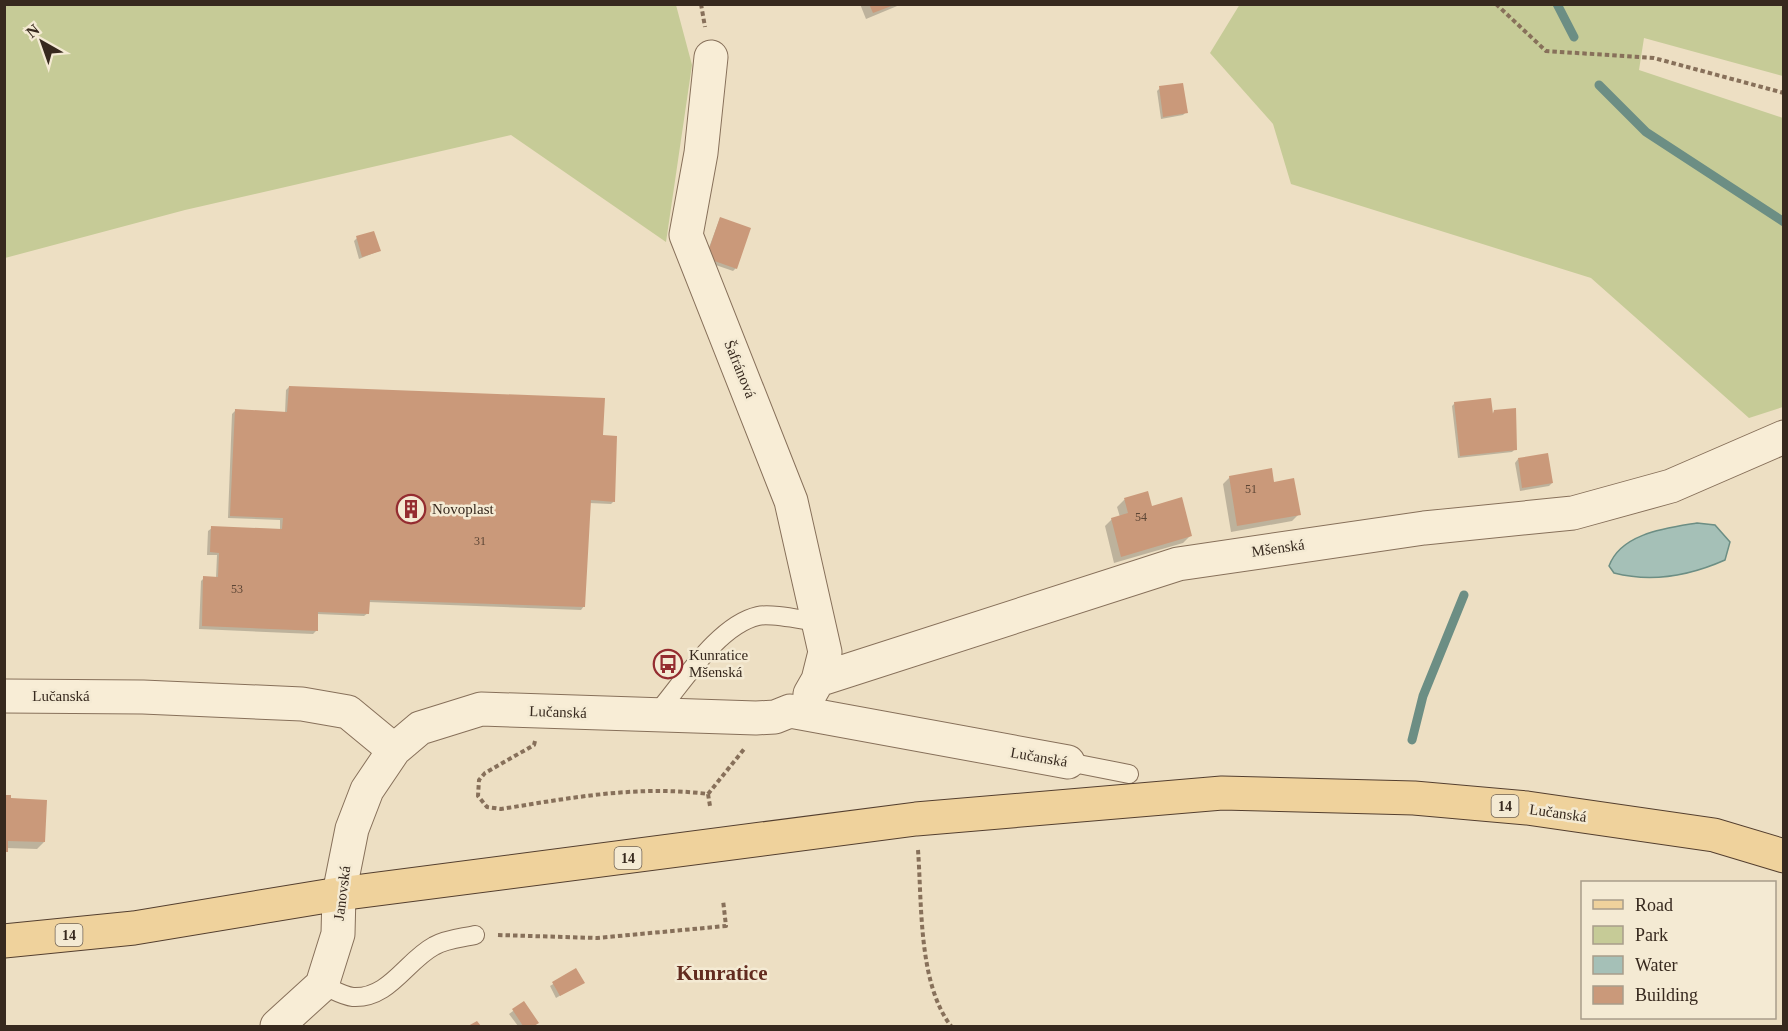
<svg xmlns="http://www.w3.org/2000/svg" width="1788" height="1031" font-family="Georgia,serif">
<rect width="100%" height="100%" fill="#eddfc3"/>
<path fill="#c6cb97" d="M 5,4 L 676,5 L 692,65 L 666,242 L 511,135 L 185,210 L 5,258 Z
M 1240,4 L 1783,5 L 1783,76 L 1644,38 L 1639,70 L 1783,118 L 1783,407 L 1749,418 L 1591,278 L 1291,184 L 1273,124 L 1210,53 Z"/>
<path fill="#a5c0b7" stroke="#6c8e84" stroke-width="1.5" d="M 1697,523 L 1715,525 L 1730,542 L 1725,560 C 1689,576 1653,583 1614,573 L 1609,566 C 1621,533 1667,528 1697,523 Z"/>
<path fill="#0003" d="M 860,4 L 902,4 L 866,19 Z
M 1160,88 L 1186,112 L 1183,115 L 1161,119 L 1157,91 Z
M 720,218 L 736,268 L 733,271 L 704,261 Z
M 357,238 L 379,251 L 359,259 L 354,241 Z
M 289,387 L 602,437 L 614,501 L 611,504 L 589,503 L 584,606 L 581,610 L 368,602 L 368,613 L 364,616 L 317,614 L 316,631 L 313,634 L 199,629 L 201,581 L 204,578 L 216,578 L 217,555 L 207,555 L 208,531 L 212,528 L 280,531 L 280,520 L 228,518 L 232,414 L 235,411 L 285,413 L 286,390 Z
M 1455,403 L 1492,414 L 1495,411 L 1515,449 L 1512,452 L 1458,458 L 1452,406 Z
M 1518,459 L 1552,483 L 1549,486 L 1520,491 L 1515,463 Z
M 1230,477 L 1273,483 L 1299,514 L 1292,521 L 1231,532 L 1223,484 Z
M 1147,493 L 1151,507 L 1190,536 L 1183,543 L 1114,563 L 1105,526 L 1112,519 L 1120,517 L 1117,507 L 1124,500 Z
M 4,796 L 44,842 L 37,849 L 6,848 L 4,853 Z
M 576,970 L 583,982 L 556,998 L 550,986 Z
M 524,1003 L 537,1022 L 533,1026 L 518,1026 L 509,1014 Z"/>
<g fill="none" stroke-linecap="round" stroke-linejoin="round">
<path stroke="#6c8e84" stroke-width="9" d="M 1557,4 L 1574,37
M 1599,85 L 1646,132 L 1784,222
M 1412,740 L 1423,696 L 1464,595"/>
</g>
<path fill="#ca997a" d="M 869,4 L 894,4 L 894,5 L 873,13 Z
M 1183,83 L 1188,113 L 1163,117 L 1159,86 Z
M 720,217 L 751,228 L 737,269 L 706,258 Z
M 374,231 L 381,251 L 362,257 L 356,236 Z
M 289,386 L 605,398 L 603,435 L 617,436 L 615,502 L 591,500 L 585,607 L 370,600 L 369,614 L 318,612 L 318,631 L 202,626 L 203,576 L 218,577 L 219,553 L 210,552 L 211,526 L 282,529 L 283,518 L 230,516 L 235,409 L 287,412 Z
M 1491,398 L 1493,414 L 1494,410 L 1516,408 L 1517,450 L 1460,456 L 1454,402 Z
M 1548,453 L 1553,483 L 1522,488 L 1518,458 Z
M 1272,468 L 1274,482 L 1294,478 L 1301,515 L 1237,526 L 1229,476 Z
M 1148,491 L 1152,506 L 1182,497 L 1192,536 L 1121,557 L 1111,518 L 1128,513 L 1124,498 Z
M 4,795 L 11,795 L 11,798 L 47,800 L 45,842 L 8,841 L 8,852 L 4,852 Z
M 576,968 L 585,983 L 560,996 L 552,982 Z
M 524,1001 L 539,1023 L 534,1026 L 523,1026 L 512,1009 Z
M 477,1021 L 481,1026 L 468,1026 Z"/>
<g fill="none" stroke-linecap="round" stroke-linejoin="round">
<g stroke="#87705a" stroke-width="20">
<path id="service" d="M 656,714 C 682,684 718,625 758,616 C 772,613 802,620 818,622
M 1068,762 L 1129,774
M 322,985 C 332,989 343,996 353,997 C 389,999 406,961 434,946 C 446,939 462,938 475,935"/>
</g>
<g stroke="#87705a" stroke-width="35">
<path id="minor" d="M 711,57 L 701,153 L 686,235 L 791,501 L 825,652 L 818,680 L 810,694
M 818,680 L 1178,564 L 1424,528 L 1573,513 L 1671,486 L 1784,437
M 4,696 L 143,697 L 302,704 L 348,712 L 394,750
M 277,1026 L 322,985 L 338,934 L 339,894 L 352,829 L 367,790 L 394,750 L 420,728 L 481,709 L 756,718 L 775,717 L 790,711 L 1068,762"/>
</g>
<g stroke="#543f2f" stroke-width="35">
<path id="primary" d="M 4,941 L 134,928 L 339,894 L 916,819 L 1222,793 L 1414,798 L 1527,808 L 1714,835 L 1784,856"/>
</g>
<path stroke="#87705a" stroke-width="4" stroke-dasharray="4.5 3" stroke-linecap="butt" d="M 701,4 L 705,27
M 1496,4 L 1546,51 L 1654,58 L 1784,93
M 535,741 L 534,745 L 485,773 L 479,780 L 478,796 L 487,807 L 501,809 C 570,798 637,785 708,794 L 710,806
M 708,794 L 745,748
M 918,850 C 922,903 918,983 951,1026
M 498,935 L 597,938 L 726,926 L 723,900"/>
<use href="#service" stroke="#f8edd6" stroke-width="18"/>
<use href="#minor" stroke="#f8edd6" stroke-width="33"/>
<use href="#primary" stroke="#efd29c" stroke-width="33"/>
</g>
<defs>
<g id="building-ring" transform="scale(1.5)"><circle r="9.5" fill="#f4ead3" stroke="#942c30" stroke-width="1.5"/><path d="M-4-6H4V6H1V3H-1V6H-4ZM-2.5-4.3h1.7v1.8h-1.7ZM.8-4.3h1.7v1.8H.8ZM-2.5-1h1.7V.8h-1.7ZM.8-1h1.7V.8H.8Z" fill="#942c30"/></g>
<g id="bus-ring" transform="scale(1.5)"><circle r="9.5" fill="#f4ead3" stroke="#942c30" stroke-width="1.5"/><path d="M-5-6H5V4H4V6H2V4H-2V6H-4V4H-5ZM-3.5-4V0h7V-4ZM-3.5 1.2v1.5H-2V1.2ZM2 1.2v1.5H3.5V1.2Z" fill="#942c30"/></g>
</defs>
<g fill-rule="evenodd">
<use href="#building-ring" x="411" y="509"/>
<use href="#bus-ring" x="668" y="664"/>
</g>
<g text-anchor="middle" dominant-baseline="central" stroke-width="5" stroke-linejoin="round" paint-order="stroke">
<g font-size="12" fill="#5c4535">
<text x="1251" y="489">51</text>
<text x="1141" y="517">54</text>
<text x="480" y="541">31</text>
<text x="237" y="589">53</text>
</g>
<g fill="#f4ead3" stroke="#706354" stroke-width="1.5">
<rect x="1491.5" y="795" width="27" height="22" rx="4.5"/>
<rect x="614.5" y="847" width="27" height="22" rx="4.5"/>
<rect x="55.5" y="924" width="27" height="22" rx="4.5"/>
</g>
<g font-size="14" font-weight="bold" fill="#37291e">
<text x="1505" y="806">14</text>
<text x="628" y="858">14</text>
<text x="69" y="935">14</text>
</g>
<g font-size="15" fill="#37291e" stroke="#f4ead3">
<text transform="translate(740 369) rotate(68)">Šafránová</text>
<text transform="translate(1278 548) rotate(-8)">Mšenská</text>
<text x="61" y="696">Lučanská</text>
<text transform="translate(558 712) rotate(2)">Lučanská</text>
<text transform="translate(1039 757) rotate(10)">Lučanská</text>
<text transform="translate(1558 813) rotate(8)">Lučanská</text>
<text transform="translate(342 893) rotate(-83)">Janovská</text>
</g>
<g font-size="15" fill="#37291e" stroke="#f4ead3" text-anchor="start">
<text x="432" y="509">Novoplast</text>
<text x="689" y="655">Kunratice<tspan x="689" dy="17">Mšenská</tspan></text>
</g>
<g font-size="21" font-weight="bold" fill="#622b1f" stroke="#f4ead3">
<text x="722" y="973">Kunratice</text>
</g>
</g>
<rect width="1788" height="1031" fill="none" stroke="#37291e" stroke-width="12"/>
<rect x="1581" y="881" width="195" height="138" fill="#f4ead3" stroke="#a89d8b" stroke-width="1.5"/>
<rect x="1593" y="900" width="30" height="9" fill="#efd29c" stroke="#a89d8b" stroke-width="1.5"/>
<text x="1635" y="911" font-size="18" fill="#37291e">Road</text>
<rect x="1593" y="926" width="30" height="18" fill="#c6cb97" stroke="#a89d8b" stroke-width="1.5"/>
<text x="1635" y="941" font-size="18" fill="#37291e">Park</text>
<rect x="1593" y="956" width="30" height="18" fill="#a5c0b7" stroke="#a89d8b" stroke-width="1.5"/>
<text x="1635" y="971" font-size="18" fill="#37291e">Water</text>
<rect x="1593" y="986" width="30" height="18" fill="#ca997a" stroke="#a89d8b" stroke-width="1.5"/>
<text x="1635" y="1001" font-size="18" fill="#37291e">Building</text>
<g transform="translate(42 42) rotate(320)" stroke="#f4ead3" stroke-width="4.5" paint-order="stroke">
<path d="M0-4.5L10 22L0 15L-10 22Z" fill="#37291e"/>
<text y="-9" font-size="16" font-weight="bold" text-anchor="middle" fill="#37291e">N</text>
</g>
</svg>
